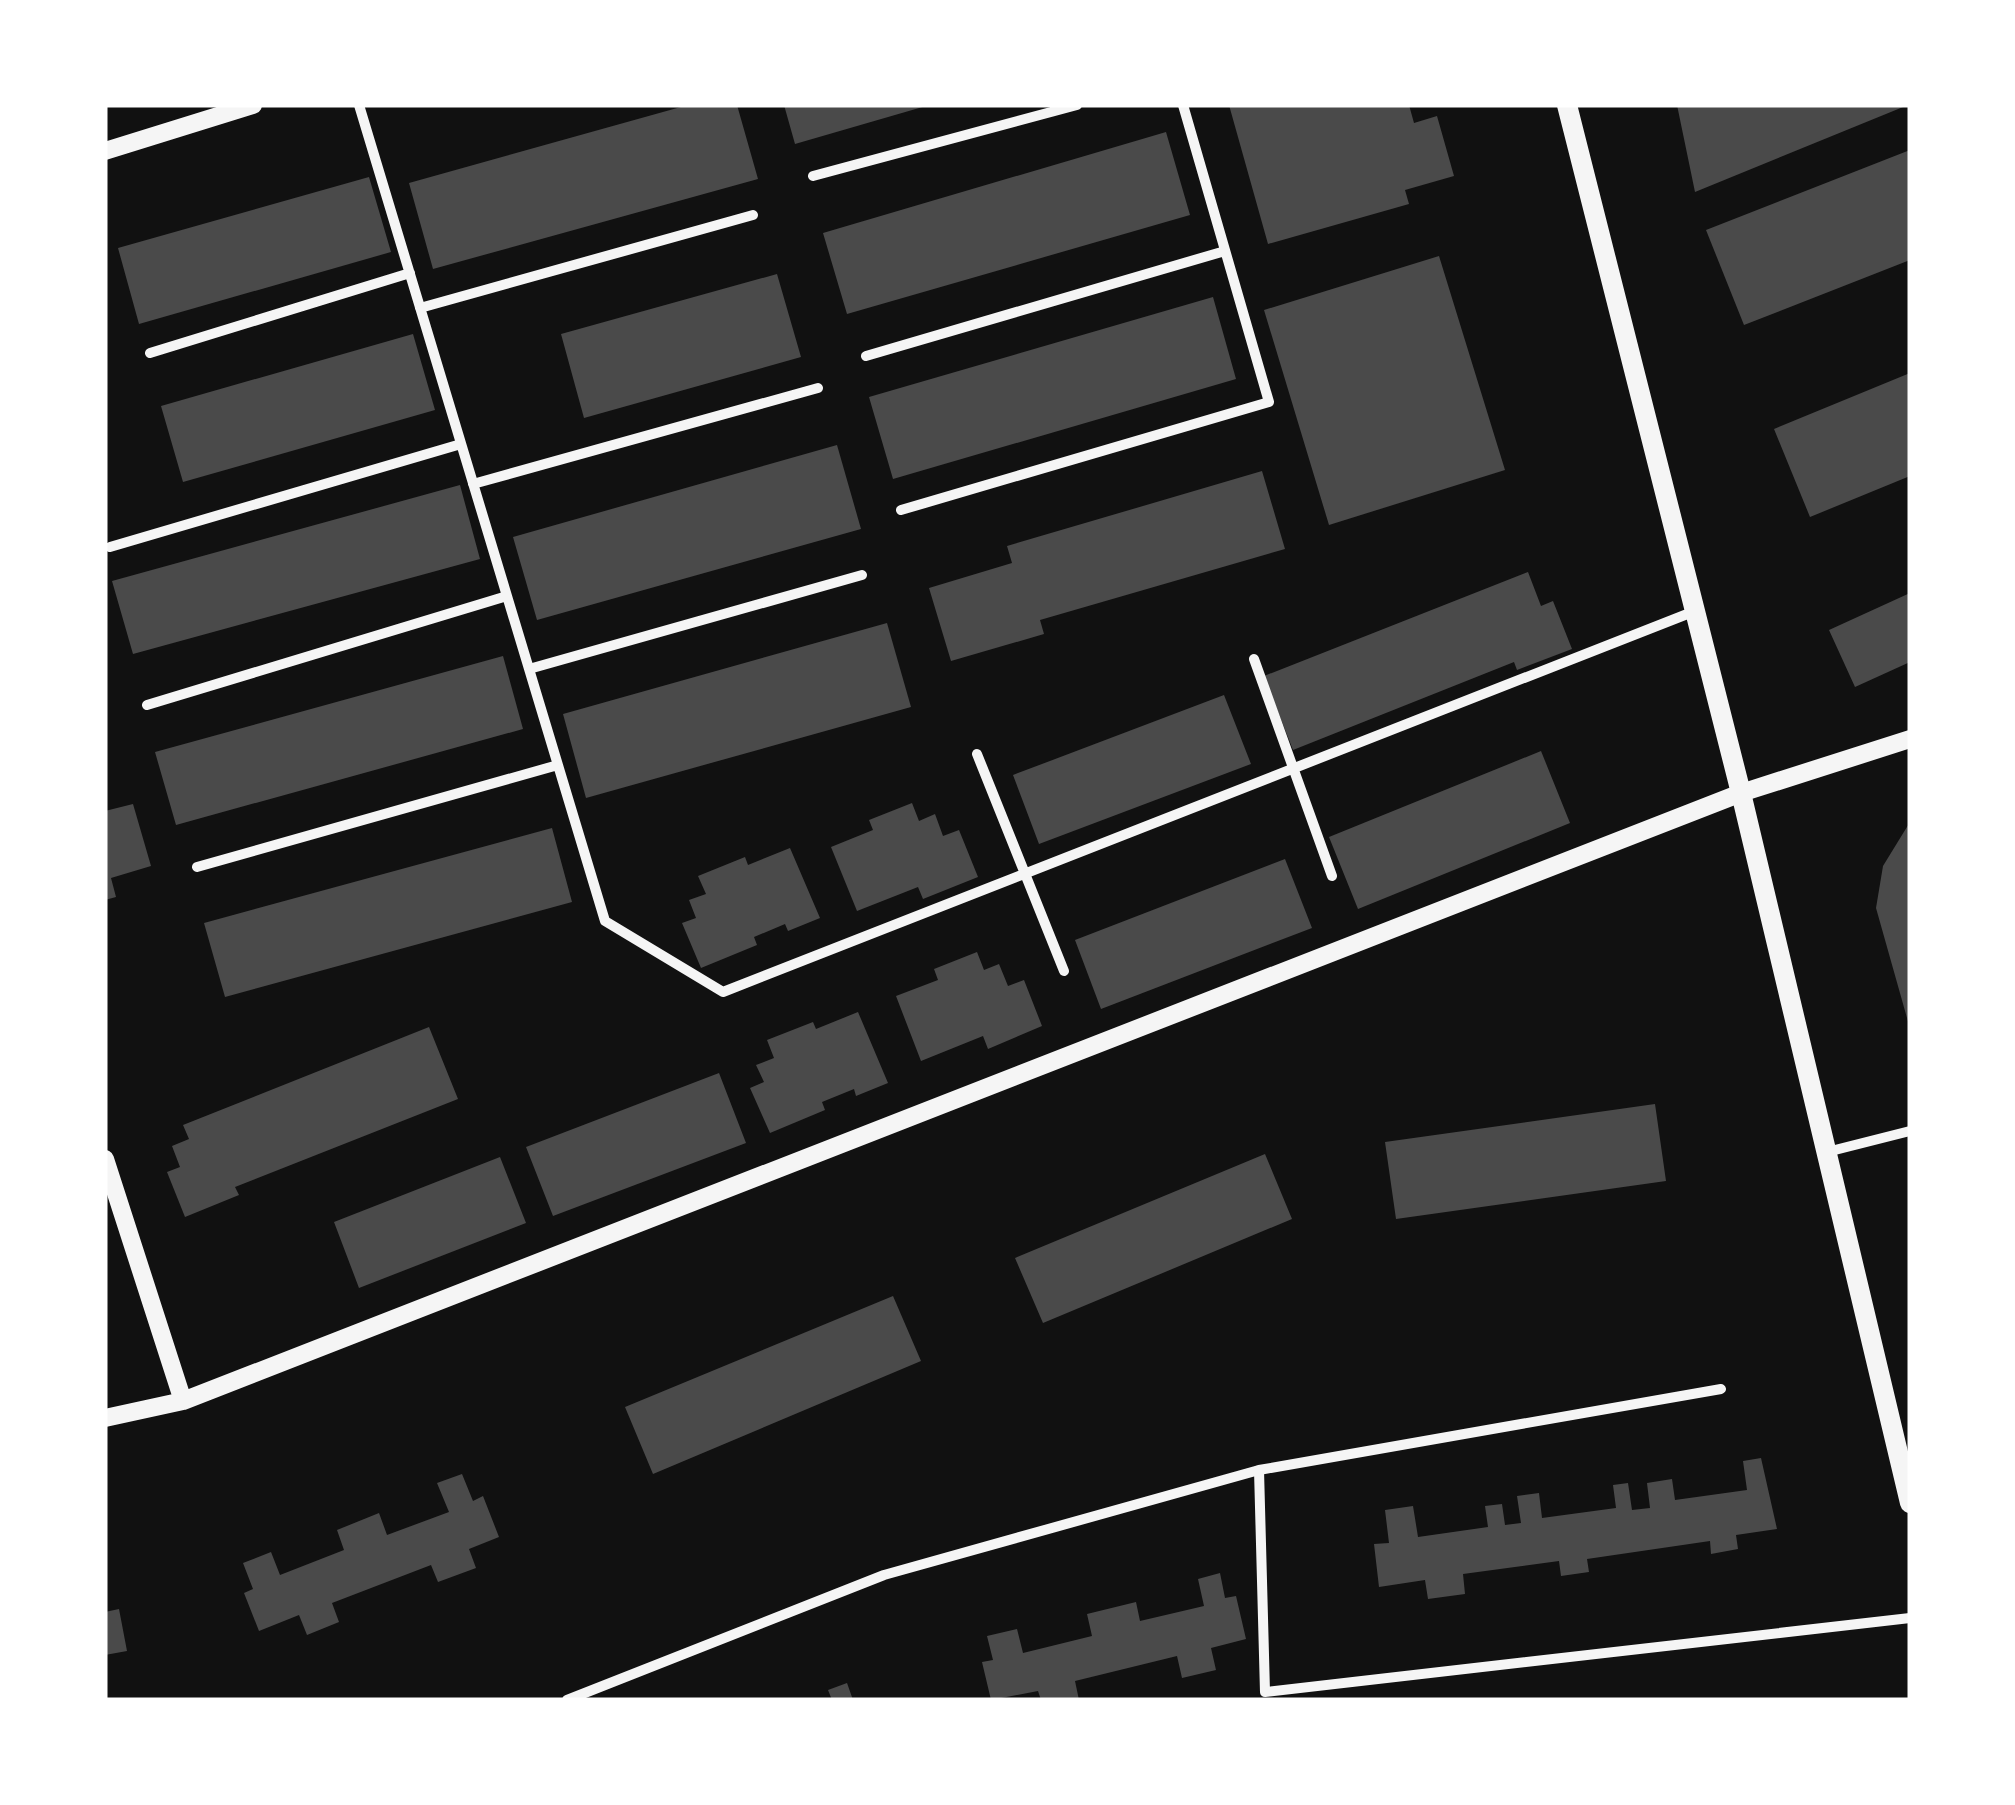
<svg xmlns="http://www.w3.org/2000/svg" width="2015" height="1805" font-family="'PT Serif',serif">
<rect width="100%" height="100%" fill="#111"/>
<path fill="#4a4a4a" d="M 688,105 L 737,105 L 758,179 L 433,269 L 409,183 Z
M 784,105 L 926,105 L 926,106 L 795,144 Z
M 1229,105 L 1409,105 L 1414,123 L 1437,116 L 1454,176 L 1405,190 L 1409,204 L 1268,244 Z
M 1677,105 L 1908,105 L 1695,192 Z
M 1166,132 L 1190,215 L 847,314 L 823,233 Z
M 1910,150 L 1910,260 L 1744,325 L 1706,230 Z
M 369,177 L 391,252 L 139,324 L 118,248 Z
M 1439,256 L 1505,470 L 1329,525 L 1264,310 Z
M 777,274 L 801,357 L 584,418 L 561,334 Z
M 1213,297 L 1236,379 L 893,479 L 869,397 Z
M 413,334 L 435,410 L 183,482 L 161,406 Z
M 1910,373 L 1910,476 L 1810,517 L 1774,429 Z
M 837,445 L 861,529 L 537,620 L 513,537 Z
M 1262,471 L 1285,549 L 1040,620 L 1044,634 L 951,661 L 929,588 L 1012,563 L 1007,546 Z
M 460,485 L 480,559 L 133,654 L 112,581 Z
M 1528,572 L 1541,606 L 1553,601 L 1572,649 L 1517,670 L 1514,662 L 1293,750 L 1264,676 Z
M 1910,593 L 1910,662 L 1855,687 L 1829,630 Z
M 887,623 L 911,707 L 586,798 L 563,714 Z
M 503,656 L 523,729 L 176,825 L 155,752 Z
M 1224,695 L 1251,764 L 1039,844 L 1013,775 Z
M 1541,751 L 1570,823 L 1358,909 L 1329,837 Z
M 912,803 L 919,821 L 935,814 L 943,836 L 959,830 L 978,877 L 923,899 L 918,887 L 857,911 L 831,847 L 873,830 L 869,820 Z
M 133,804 L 151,866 L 111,878 L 116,897 L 105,900 L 105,811 Z
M 1910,822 L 1910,1025 L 1909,1025 L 1876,908 L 1883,866 Z
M 552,828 L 572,902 L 225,997 L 204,923 Z
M 790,848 L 820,918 L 788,931 L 785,924 L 754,937 L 757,945 L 701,968 L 682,923 L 696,918 L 689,900 L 706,894 L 698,876 L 745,857 L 748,865 Z
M 1285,859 L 1312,928 L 1101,1009 L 1075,940 Z
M 977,952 L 984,970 L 999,964 L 1008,986 L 1024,980 L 1042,1026 L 988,1049 L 983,1036 L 921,1061 L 896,996 L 938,980 L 934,969 Z
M 858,1012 L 888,1083 L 856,1096 L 854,1089 L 822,1102 L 825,1110 L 770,1133 L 750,1088 L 764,1082 L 756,1065 L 774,1058 L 767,1040 L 813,1022 L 816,1029 Z
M 429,1027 L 458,1099 L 235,1187 L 239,1195 L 185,1217 L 167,1172 L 180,1167 L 172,1146 L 189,1139 L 183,1125 Z
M 719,1073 L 746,1143 L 553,1216 L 526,1147 Z
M 1655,1104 L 1666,1181 L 1396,1219 L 1385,1142 Z
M 1265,1154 L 1292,1219 L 1043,1323 L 1015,1258 Z
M 500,1157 L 526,1223 L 359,1288 L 334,1222 Z
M 893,1296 L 921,1361 L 653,1474 L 625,1407 Z
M 1761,1458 L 1777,1529 L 1736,1535 L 1738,1549 L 1711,1554 L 1710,1541 L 1587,1559 L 1589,1572 L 1561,1576 L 1559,1561 L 1463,1574 L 1465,1594 L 1428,1599 L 1425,1580 L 1379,1587 L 1374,1544 L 1389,1543 L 1385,1510 L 1413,1506 L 1418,1537 L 1488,1527 L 1485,1506 L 1502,1504 L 1505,1525 L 1521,1523 L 1517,1496 L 1539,1493 L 1542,1518 L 1616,1508 L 1613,1485 L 1628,1483 L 1632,1510 L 1650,1508 L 1647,1483 L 1672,1479 L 1675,1500 L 1747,1490 L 1743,1461 Z
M 462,1474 L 473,1501 L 483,1496 L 499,1537 L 469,1549 L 476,1568 L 438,1582 L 431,1565 L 332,1603 L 339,1622 L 307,1635 L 299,1615 L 259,1631 L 244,1593 L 253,1589 L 243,1563 L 271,1552 L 280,1575 L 344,1550 L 337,1530 L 379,1513 L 387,1535 L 449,1512 L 437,1483 Z
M 1220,1573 L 1225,1598 L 1236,1596 L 1246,1639 L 1211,1648 L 1216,1670 L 1182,1678 L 1177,1656 L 1075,1681 L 1079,1700 L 1041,1700 L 1038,1691 L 991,1700 L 982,1662 L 993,1660 L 987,1636 L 1017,1629 L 1023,1653 L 1092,1636 L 1087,1614 L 1136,1602 L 1140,1621 L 1204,1606 L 1198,1579 Z
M 119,1609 L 127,1651 L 105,1655 L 105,1612 Z
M 847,1683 L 853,1700 L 832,1700 L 828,1690 Z"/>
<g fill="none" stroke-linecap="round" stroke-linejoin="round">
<path stroke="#f5f5f5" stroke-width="10" d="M 359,105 L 605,921 L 723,992 L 1695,611
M 813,176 L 1077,105
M 420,308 L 753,215
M 150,353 L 410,273
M 866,356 L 1225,251
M 473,484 L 818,388
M 901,510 L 1269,402 L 1183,105
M 110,547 L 461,444
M 1254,659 L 1332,876
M 529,669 L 862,575
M 147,705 L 507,596
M 977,754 L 1064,971
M 197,867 L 558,765
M 1827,1152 L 1910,1131
M 1721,1389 L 1259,1470 L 1265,1692 L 1910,1618
M 567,1700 L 884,1575 L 1259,1470"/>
<path stroke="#f5f5f5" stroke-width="18" d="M 105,151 L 253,105
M 105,1159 L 183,1401
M 105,1418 L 183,1401 L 1741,793 L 1910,739"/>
<path stroke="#f5f5f5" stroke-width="20" d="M 1567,105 L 1741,793 L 1910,1503"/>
</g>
<rect width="2015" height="1805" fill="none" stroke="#ffffff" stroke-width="215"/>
</svg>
